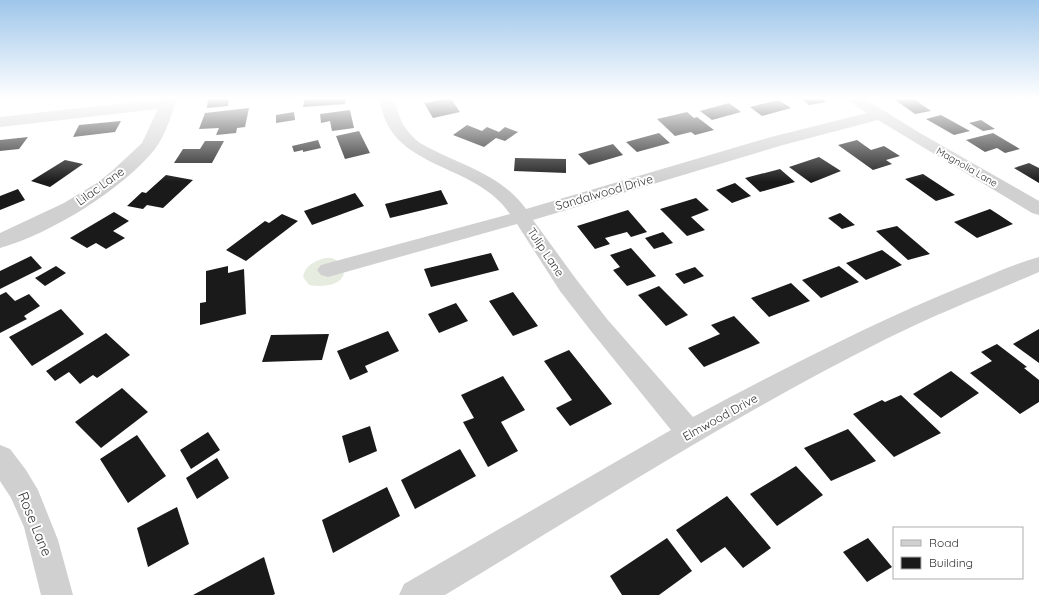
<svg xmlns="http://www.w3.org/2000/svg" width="1039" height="595" font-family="Quicksand,sans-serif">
<rect width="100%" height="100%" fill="#fff"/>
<path fill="#e6ecdf" d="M 325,258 L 332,258 L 342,263 C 343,266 344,270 344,273 C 341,287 320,287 309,285 L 303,277 C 305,265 315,261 325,258 Z"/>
<path fill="#1a1a1a" d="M 208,99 L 229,99 L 228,106 L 207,108 Z
M 305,99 L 346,99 L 345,104 L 303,107 Z
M 447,99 L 451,99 L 460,112 L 433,118 L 424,103 Z
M 802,99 L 822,99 L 826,102 L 809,105 Z
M 894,99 L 914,99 L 931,111 L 915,114 Z
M 778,100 L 791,108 L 762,116 L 750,107 Z
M 729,103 L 741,112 L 712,120 L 700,111 Z
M 249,108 L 245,127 L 237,128 L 236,133 L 216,135 L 219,128 L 199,129 L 205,113 Z
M 350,110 L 354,128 L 332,131 L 330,121 L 321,123 L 320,114 Z
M 294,112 L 295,120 L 276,123 L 276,115 Z
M 687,112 L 694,118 L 697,117 L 714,130 L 695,135 L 691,132 L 675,136 L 657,119 Z
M 941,115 L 970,131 L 954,135 L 926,119 Z
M 981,120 L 995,129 L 983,131 L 969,123 Z
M 121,121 L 115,132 L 73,137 L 79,125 Z
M 467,125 L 482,131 L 487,127 L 499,132 L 505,127 L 518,132 L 505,141 L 496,138 L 484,147 L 453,135 Z
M 359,131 L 370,153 L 345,159 L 336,136 Z
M 659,133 L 670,143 L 637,152 L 626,142 Z
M 993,133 L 1020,149 L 1005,153 L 997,148 L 985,152 L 966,140 Z
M 28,137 L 19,149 L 0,151 L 0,140 Z
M 318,140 L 321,148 L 303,152 L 303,150 L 294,152 L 292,146 Z
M 857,140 L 871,150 L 884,146 L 900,156 L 886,160 L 892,164 L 873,170 L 838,145 Z
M 205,141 L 224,141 L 212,163 L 174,163 L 183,149 L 200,149 Z
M 613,144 L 623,155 L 589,165 L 578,154 Z
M 819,157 L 841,171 L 811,183 L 789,167 Z
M 515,158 L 566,159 L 566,173 L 514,171 Z
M 65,160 L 83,164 L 50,187 L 31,181 Z
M 1029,163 L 1039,168 L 1039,183 L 1014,168 Z
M 780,169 L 795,182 L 760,192 L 745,178 Z
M 923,174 L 955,195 L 936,201 L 905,179 Z
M 166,175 L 193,180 L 163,208 L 147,205 L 143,209 L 127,206 L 142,192 L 146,193 Z
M 735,183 L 751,196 L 732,203 L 716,190 Z
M 18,189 L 25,200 L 0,210 L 0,196 Z
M 441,190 L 448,204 L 390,218 L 385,204 Z
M 355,193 L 364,206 L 312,225 L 304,211 Z
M 696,198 L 709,210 L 691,217 L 705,230 L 687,236 L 660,209 Z
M 990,209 L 1013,224 L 977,238 L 954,222 Z
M 628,210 L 647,232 L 631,237 L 627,232 L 605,238 L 610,244 L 595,249 L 577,226 Z
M 114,212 L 129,221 L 113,231 L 125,238 L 106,249 L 96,243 L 87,248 L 70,238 Z
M 840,213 L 855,225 L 842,229 L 828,218 Z
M 282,214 L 298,221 L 246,261 L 226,250 L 265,221 L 269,223 Z
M 897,226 L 930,254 L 908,260 L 876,231 Z
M 663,232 L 673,243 L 654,249 L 645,238 Z
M 631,248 L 656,276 L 627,286 L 613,270 L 620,267 L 610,255 Z
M 882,250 L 902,265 L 866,280 L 846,263 Z
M 491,253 L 499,270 L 431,287 L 424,269 Z
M 31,256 L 42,268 L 0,289 L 0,271 Z
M 56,266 L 66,273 L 45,286 L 35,278 Z
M 228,266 L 228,273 L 244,269 L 246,314 L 200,325 L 200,303 L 206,302 L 206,271 Z
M 839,266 L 859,282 L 821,298 L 802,280 Z
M 695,267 L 704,276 L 684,284 L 675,274 Z
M 791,283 L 810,301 L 769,317 L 751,298 Z
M 659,286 L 688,315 L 666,326 L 638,295 Z
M 6,292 L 15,301 L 29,294 L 40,306 L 24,316 L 27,319 L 0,333 L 0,295 Z
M 513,292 L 538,326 L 513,336 L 489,301 Z
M 456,303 L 468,321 L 439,333 L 428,314 Z
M 61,309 L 84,334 L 32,366 L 9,337 Z
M 734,316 L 760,343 L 704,367 L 688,348 L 720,334 L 711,325 Z
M 1039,329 L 1039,363 L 1013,344 Z
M 388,331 L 399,351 L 365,366 L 368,372 L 350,380 L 337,351 Z
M 106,333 L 130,355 L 97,378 L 93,375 L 80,384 L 69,372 L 55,381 L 46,371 Z
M 329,334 L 322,360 L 262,362 L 271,335 Z
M 997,344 L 1027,367 L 1024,368 L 1039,380 L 1039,402 L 1020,414 L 970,373 L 992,361 L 981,352 Z
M 569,350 L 612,404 L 570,426 L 556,408 L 572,400 L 544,361 Z
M 951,371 L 979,393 L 941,418 L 913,394 Z
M 503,376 L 525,410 L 501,422 L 518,451 L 488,467 L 463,422 L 474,418 L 461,395 Z
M 122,388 L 148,412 L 101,448 L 75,422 Z
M 901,395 L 941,433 L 894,457 L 853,414 L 882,400 L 885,402 Z
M 370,426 L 377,451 L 349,463 L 342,436 Z
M 848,429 L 876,461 L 831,481 L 804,448 Z
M 208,432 L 220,450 L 191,469 L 180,450 Z
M 137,435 L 166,476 L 128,503 L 100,459 Z
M 460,449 L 476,476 L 415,509 L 401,480 Z
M 217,458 L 229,478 L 197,499 L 186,478 Z
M 796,466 L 823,495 L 777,526 L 750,494 Z
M 387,487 L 400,516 L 333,553 L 322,520 Z
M 727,496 L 771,548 L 743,568 L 725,547 L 701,563 L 676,530 Z
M 177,507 L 189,544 L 148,567 L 137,528 Z
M 667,538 L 692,571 L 659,595 L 622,595 L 610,576 Z
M 868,538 L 892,567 L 867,582 L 843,552 Z
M 264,557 L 275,594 L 273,595 L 193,595 Z"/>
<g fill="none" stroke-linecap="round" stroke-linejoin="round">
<path fill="#d0d0d0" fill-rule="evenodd" d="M 162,99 L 177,99 C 171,116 166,134 155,149 C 122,190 50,234 0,248 L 0,233 L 64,203 L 97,183 L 112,171 L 142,143 L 158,109 L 0,127 L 0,117 Z
M 380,99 L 394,99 C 400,120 403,129 420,143 C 458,165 499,172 526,209 L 771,137 L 867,113 L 850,102 L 848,99 L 865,99 L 920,133 L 1039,201 L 1039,215 L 1032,213 L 878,120 L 783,145 L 533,220 L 576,279 L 607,319 L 693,417 C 781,370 870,324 963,286 C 988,276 1013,264 1039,257 L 1039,272 C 988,294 936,314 886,339 C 734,415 591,507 445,595 L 399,595 L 404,584 L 671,430 L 591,331 L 560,291 L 517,224 L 328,277 L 321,275 L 317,270 L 321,265 L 510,214 C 475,161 388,171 380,99 Z
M 0,445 L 10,449 L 26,470 L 38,490 L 58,540 L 73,595 L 41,595 L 24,527 L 11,498 L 0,481 Z"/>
</g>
<linearGradient id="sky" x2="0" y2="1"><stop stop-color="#9ec6ea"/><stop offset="0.54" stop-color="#fff"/><stop offset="1" stop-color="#fff" stop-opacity="0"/></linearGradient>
<rect width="1039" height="182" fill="url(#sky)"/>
<g text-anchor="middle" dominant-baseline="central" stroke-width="4" stroke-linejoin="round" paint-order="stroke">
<g font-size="10" fill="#333" stroke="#fff">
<text transform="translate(967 167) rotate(30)">Magnolia Lane</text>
</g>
<g font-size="12" fill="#333" stroke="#fff">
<text transform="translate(100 186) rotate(-36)">Lilac Lane</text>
<text transform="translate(604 192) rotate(-16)">Sandalwood Drive</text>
<text transform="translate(546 252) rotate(56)">Tulip Lane</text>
<text transform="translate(720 417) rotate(-29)">Elmwood Drive</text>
</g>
<g font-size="14" fill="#333" stroke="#fff">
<text transform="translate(35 524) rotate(68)">Rose Lane</text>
</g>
</g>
<rect x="893" y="527" width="130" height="52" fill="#ffffff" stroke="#adadad"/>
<rect x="901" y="540" width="20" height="6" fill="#d0d0d0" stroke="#adadad"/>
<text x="929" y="547" font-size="12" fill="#333333">Road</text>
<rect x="901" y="557" width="20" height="12" fill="#1a1a1a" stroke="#adadad"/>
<text x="929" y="567" font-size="12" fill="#333333">Building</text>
</svg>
